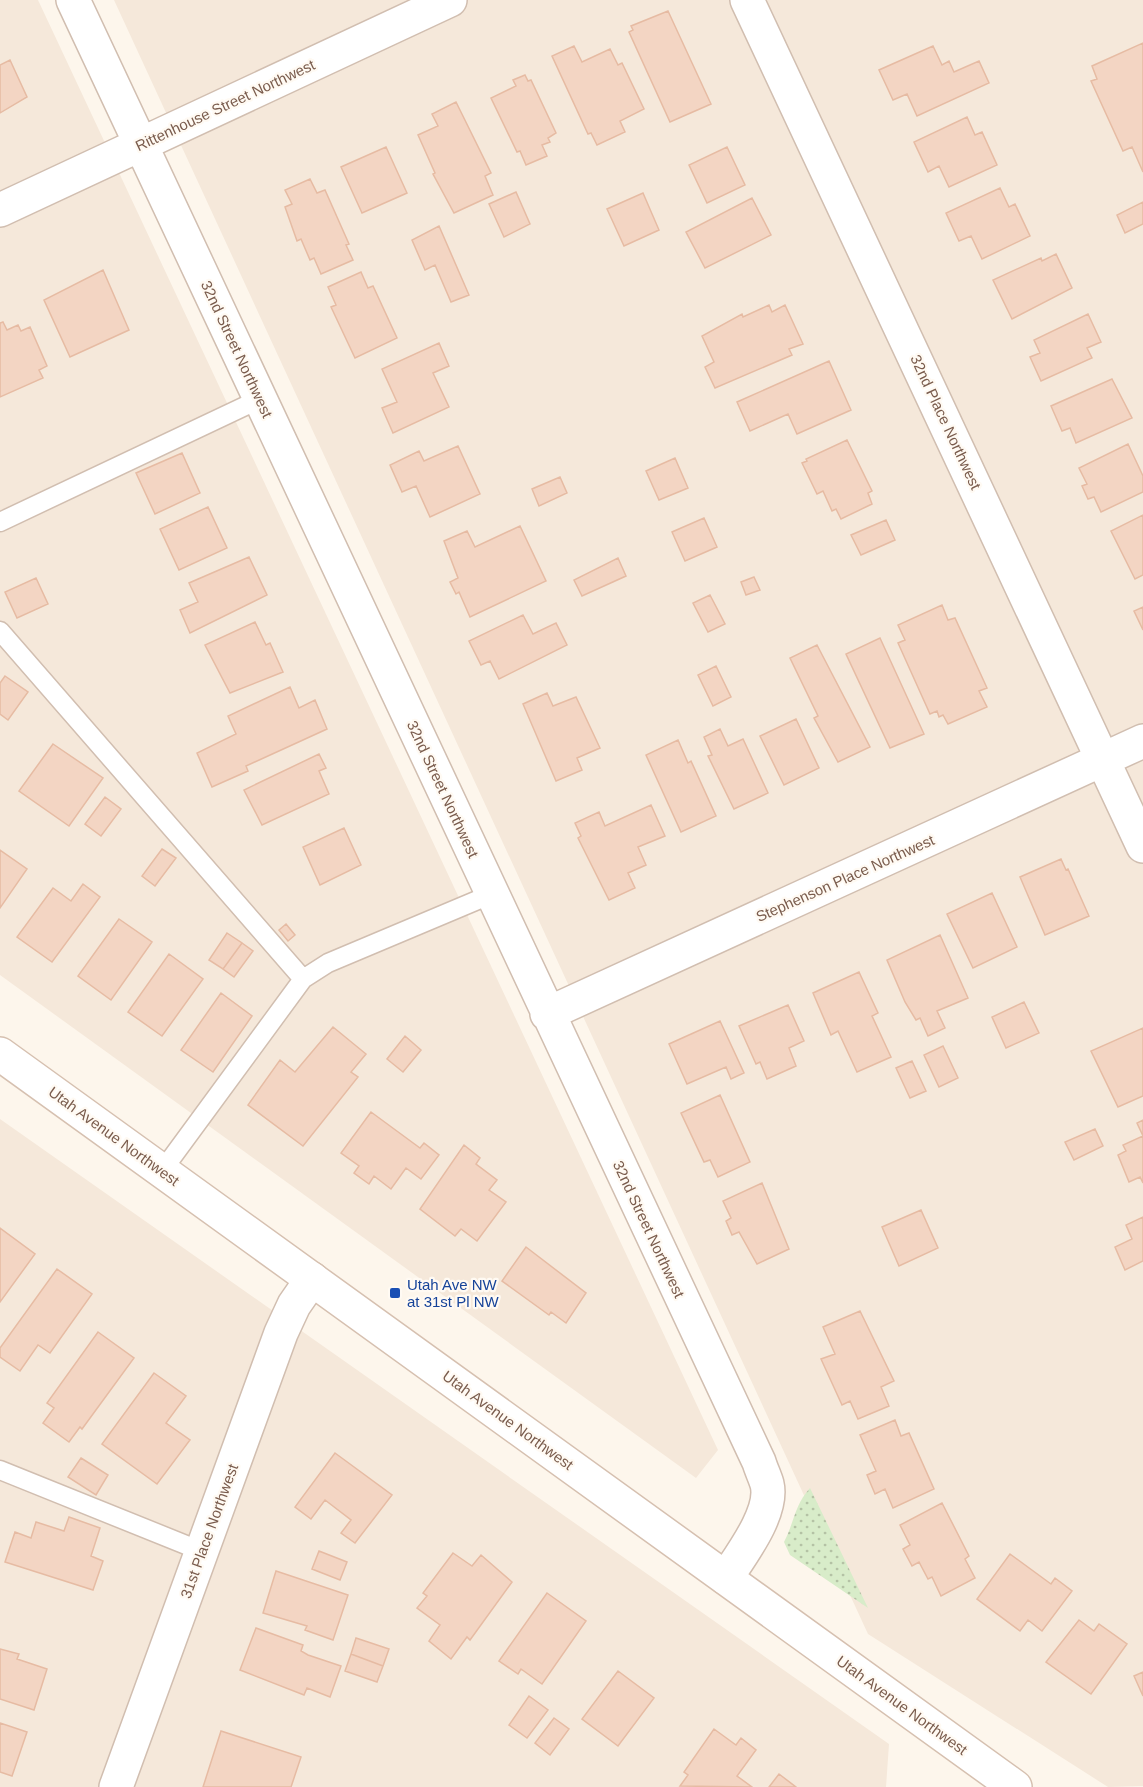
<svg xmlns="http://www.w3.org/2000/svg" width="1143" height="1787" font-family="Arial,sans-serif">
<defs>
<pattern id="grass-dots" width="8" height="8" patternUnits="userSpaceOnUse" patternTransform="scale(1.5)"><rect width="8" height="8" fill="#d8ecc9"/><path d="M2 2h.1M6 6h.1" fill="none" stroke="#b4c2a5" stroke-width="1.8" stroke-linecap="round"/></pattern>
</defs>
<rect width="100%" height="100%" fill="#fdf6ec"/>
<path fill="#f5e8da" d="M 0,0 L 38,0 L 718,1450 L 696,1478 L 0,975 Z
M 114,0 L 1143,0 L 1143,1786 L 1108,1787 L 868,1634 Z
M 0,1119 L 889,1744 L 886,1787 L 0,1787 Z"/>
<path fill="url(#grass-dots)" d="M 810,1488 L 868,1608 L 790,1555 L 784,1542 C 794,1523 795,1504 810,1488 Z"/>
<path fill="#f3d5c3" stroke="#e6bba3" stroke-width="1.5" d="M 668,11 L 711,104 L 670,122 L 629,32 L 633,30 L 631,26 Z
M 1143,43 L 1143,172 L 1132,147 L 1123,151 L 1091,81 L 1097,79 L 1092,66 Z
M 574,46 L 582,62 L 610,49 L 618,65 L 622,63 L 644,109 L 620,121 L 625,132 L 597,145 L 591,133 L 588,134 L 552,56 Z
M 933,46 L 942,65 L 949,61 L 954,72 L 979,61 L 989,83 L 917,116 L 907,94 L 893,100 L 879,70 Z
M 10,60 L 27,97 L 0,113 L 0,65 Z
M 525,75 L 528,81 L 531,80 L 556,133 L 548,138 L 550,142 L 542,145 L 547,156 L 526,165 L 520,151 L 517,152 L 491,98 L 516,86 L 513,80 Z
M 456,102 L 491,173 L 485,176 L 493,195 L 454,213 L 433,174 L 435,173 L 418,135 L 438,126 L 432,114 Z
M 967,117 L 975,135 L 982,132 L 997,165 L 949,187 L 939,166 L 928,172 L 914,142 Z
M 386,147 L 407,193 L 362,213 L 341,167 Z
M 727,147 L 745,185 L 707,203 L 689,165 Z
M 310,179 L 317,193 L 325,190 L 349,244 L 346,245 L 353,260 L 321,274 L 314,258 L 310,260 L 301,239 L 297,241 L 285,207 L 292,204 L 285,190 Z
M 1000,188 L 1009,207 L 1015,204 L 1030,236 L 982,259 L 971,236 L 959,241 L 946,213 Z
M 516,192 L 530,224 L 504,237 L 489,204 Z
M 643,193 L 659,230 L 624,246 L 607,209 Z
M 752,198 L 771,235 L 705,268 L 686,232 Z
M 1143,202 L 1143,224 L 1125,233 L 1117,215 Z
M 439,226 L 469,295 L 451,302 L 435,265 L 425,270 L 412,240 Z
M 1056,254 L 1072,288 L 1012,319 L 993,280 L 1041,258 L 1042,261 Z
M 103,270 L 129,330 L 70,357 L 44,300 Z
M 361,272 L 368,288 L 373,286 L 397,338 L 355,358 L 331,307 L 336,305 L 328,287 Z
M 769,305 L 772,312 L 785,305 L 803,344 L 789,349 L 792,355 L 715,388 L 705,367 L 714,362 L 702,336 L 742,314 L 743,317 Z
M 1088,314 L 1101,342 L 1087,348 L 1092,358 L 1041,381 L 1030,357 L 1040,353 L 1034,340 Z
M 3,322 L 7,330 L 18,325 L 21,331 L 30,327 L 47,366 L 39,370 L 43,378 L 0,397 L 0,323 Z
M 439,343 L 449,366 L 433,373 L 449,407 L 393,433 L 382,408 L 397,402 L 382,369 Z
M 829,361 L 851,410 L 797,434 L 788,414 L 750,431 L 737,402 Z
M 1112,379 L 1132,418 L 1076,443 L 1070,428 L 1062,431 L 1051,406 Z
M 847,440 L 872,491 L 868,493 L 872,504 L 841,519 L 836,509 L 832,511 L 823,491 L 817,494 L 802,463 L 807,461 L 806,459 Z
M 1128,444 L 1143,476 L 1143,492 L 1101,512 L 1094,497 L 1088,499 L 1082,486 L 1087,484 L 1079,468 Z
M 458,446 L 480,494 L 430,517 L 416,486 L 402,492 L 390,465 L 419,451 L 424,461 Z
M 182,453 L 200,493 L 155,514 L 136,473 Z
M 675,458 L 688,488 L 659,500 L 646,471 Z
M 560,477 L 567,493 L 539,506 L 532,489 Z
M 208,507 L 227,548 L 179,570 L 160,529 Z
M 1143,515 L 1143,575 L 1135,579 L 1111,531 Z
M 704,518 L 717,547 L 685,561 L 672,532 Z
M 886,520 L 895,540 L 861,555 L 851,535 Z
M 520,526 L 546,581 L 470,617 L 459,592 L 456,594 L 450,582 L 458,578 L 444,541 L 467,531 L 475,547 Z
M 249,557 L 267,595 L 190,633 L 180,610 L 198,602 L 189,583 Z
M 618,558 L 626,576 L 582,596 L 574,580 Z
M 754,577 L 760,590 L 746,595 L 741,582 Z
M 36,578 L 48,604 L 17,618 L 5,592 Z
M 710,595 L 725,624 L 708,632 L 693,603 Z
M 942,605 L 948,620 L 955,618 L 987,688 L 979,691 L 987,707 L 948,724 L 943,715 L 939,717 L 937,711 L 930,714 L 898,643 L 905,640 L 898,625 Z
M 1143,607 L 1143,630 L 1134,611 Z
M 523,615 L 533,634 L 556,623 L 567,645 L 499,679 L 490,661 L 481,665 L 469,641 Z
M 255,622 L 266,645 L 270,643 L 283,672 L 230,693 L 205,645 Z
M 880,638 L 924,734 L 890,748 L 846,654 Z
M 817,645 L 870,747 L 838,762 L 814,718 L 818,716 L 790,658 Z
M 716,666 L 731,697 L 713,706 L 698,675 Z
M 5,676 L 28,692 L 8,720 L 0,714 L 0,683 Z
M 290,687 L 299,708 L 315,700 L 327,729 L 246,766 L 248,771 L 212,787 L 197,753 L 236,734 L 228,716 Z
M 547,693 L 553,706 L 576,697 L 600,748 L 577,758 L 582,770 L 556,781 L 523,704 Z
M 796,719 L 819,768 L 784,785 L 760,736 Z
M 720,729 L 728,746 L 743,739 L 768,793 L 734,809 L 708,756 L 712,755 L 704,737 Z
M 678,740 L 688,763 L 691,761 L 716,816 L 681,832 L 646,755 Z
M 53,744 L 103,778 L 69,826 L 19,791 Z
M 319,754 L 326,768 L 319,771 L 329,794 L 262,825 L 244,790 Z
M 105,797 L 121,809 L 101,836 L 85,824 Z
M 651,805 L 665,836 L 638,847 L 646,865 L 628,873 L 635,888 L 609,900 L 578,838 L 581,836 L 575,823 L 599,812 L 605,826 Z
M 344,828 L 361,865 L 320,885 L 303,847 Z
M 162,849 L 176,858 L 155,886 L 142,876 Z
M 0,850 L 27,869 L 0,908 Z
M 1061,859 L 1066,870 L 1068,869 L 1089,916 L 1045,935 L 1020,877 Z
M 83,884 L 100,897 L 52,962 L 17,937 L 53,888 L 71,901 Z
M 992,893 L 1017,947 L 973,968 L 947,914 Z
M 119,919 L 152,942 L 111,1000 L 78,976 Z
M 286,924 L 295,935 L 288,941 L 279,930 Z
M 227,933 L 242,943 L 223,969 L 209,960 Z
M 940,935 L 968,998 L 937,1011 L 945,1028 L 928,1036 L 920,1018 L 916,1020 L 905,1002 L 887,960 Z
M 242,943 L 253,951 L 234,977 L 223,969 Z
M 169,954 L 203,979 L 162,1036 L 128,1012 Z
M 859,972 L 878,1013 L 872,1016 L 891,1057 L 857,1072 L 838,1031 L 831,1035 L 813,993 Z
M 221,993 L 252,1016 L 213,1072 L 181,1050 Z
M 1024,1002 L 1039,1033 L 1006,1048 L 992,1017 Z
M 788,1005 L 804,1041 L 789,1048 L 796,1066 L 767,1079 L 760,1062 L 756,1064 L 739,1026 Z
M 720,1021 L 744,1073 L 731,1079 L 726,1067 L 687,1084 L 669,1044 Z
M 333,1027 L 366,1054 L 351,1072 L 358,1077 L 303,1146 L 248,1105 L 280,1060 L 295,1072 Z
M 1143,1028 L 1143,1096 L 1118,1107 L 1091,1051 Z
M 405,1036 L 421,1050 L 403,1072 L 387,1059 Z
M 943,1046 L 958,1078 L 939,1087 L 924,1055 Z
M 912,1061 L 926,1091 L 910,1098 L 896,1068 Z
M 720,1095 L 750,1162 L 718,1177 L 710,1160 L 704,1162 L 681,1113 Z
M 371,1112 L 420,1148 L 424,1143 L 439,1155 L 421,1179 L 406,1168 L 391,1189 L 374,1176 L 369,1184 L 354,1173 L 359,1166 L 341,1153 Z
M 1143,1120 L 1143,1183 L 1140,1177 L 1129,1182 L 1118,1155 L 1126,1151 L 1123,1145 L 1143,1136 L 1137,1123 Z
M 1095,1129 L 1103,1146 L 1074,1160 L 1065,1142 Z
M 464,1145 L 480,1158 L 476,1164 L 497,1180 L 489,1190 L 506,1202 L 477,1241 L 461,1229 L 455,1236 L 420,1209 Z
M 762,1183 L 789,1249 L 757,1264 L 739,1232 L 732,1235 L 726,1221 L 731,1218 L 723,1201 Z
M 921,1210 L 938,1248 L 899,1266 L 882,1227 Z
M 1143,1217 L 1143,1261 L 1125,1270 L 1115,1247 L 1132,1239 L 1126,1225 Z
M 0,1228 L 35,1254 L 0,1302 Z
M 526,1247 L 586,1293 L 566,1323 L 551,1312 L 549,1315 L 502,1281 Z
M 57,1269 L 92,1294 L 50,1353 L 38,1345 L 20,1371 L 0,1357 L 0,1348 Z
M 860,1311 L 894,1381 L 881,1387 L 889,1406 L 858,1419 L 850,1401 L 842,1405 L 821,1359 L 835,1354 L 823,1327 Z
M 98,1332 L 134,1358 L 82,1429 L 80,1427 L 69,1442 L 43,1423 L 54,1408 L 47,1403 Z
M 154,1373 L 186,1396 L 166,1423 L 190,1440 L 157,1484 L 102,1444 Z
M 895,1420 L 901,1436 L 909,1433 L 934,1489 L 893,1508 L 885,1489 L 875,1494 L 867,1475 L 876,1471 L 860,1435 Z
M 335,1453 L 392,1495 L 355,1543 L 341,1533 L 351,1520 L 325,1500 L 311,1519 L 295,1507 Z
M 81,1458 L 108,1475 L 96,1495 L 68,1477 Z
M 942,1503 L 969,1556 L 965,1559 L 975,1578 L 941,1596 L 932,1577 L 928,1579 L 919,1562 L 912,1566 L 903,1549 L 910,1545 L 900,1525 Z
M 69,1517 L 100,1528 L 91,1556 L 103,1561 L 93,1590 L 5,1562 L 15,1532 L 31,1538 L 36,1522 L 64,1531 Z
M 319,1551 L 347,1562 L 340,1580 L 312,1569 Z
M 453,1553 L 472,1566 L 481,1555 L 512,1582 L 470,1640 L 467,1637 L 451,1659 L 429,1641 L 440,1625 L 417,1608 L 427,1596 L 423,1593 Z
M 1010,1554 L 1051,1584 L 1055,1578 L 1072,1591 L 1042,1631 L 1028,1620 L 1020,1631 L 977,1599 Z
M 276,1571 L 348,1595 L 333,1640 L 305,1630 L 307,1626 L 263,1613 Z
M 547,1593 L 586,1621 L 542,1684 L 521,1669 L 518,1674 L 499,1661 Z
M 1079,1620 L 1094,1631 L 1099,1624 L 1127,1644 L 1091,1694 L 1046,1662 Z
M 256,1628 L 303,1645 L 301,1651 L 308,1655 L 341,1666 L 330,1697 L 307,1688 L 304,1695 L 240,1670 Z
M 356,1638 L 389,1649 L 383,1666 L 351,1654 Z
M 0,1649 L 19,1654 L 17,1659 L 47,1669 L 34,1710 L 0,1699 Z
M 351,1654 L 383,1666 L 377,1682 L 345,1671 Z
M 618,1671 L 654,1698 L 618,1746 L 582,1719 Z
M 1143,1672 L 1143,1696 L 1134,1676 Z
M 529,1696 L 548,1710 L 527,1738 L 509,1725 Z
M 554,1718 L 569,1729 L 550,1755 L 535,1743 Z
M 0,1723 L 27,1732 L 12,1776 L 0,1772 Z
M 714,1729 L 736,1745 L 741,1738 L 756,1750 L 737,1776 L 752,1787 L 680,1786 L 688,1775 L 684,1772 Z
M 221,1731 L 301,1757 L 291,1787 L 203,1787 Z
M 779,1774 L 796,1787 L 769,1787 Z"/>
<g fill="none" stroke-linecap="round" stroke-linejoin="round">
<g stroke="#d1beb0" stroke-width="21">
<path id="lane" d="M 0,522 L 260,399
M 0,631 L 303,979
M 162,1171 L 303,979 L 328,963 L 492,894
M 0,1470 L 201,1551"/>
</g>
<g stroke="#d1beb0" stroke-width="36">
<path id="street" d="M 73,0 L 759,1462 C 761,1469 765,1477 767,1484 C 774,1512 741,1555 726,1578
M 747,0 L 1143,846
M 0,210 L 450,0
M 547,1014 L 1143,741
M 116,1787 L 281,1333 L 294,1305 L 312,1279"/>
</g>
<g stroke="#d6c0b0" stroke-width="36">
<path id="secondary" d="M 0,1054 L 1015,1787"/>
</g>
<use href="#lane" stroke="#fff" stroke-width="18"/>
<use href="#street" stroke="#fff" stroke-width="33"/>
<use href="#secondary" stroke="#fff" stroke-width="33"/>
</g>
<rect fill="#1a4fb4" stroke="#fffaf3" stroke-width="2" x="389" y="1287" width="12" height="12" rx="3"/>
<g text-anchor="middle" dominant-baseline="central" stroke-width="4.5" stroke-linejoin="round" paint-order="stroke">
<g font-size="15" fill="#7a5c4d" stroke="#fffaf3">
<text transform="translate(225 105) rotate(-25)">Rittenhouse Street Northwest</text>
<text transform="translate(237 349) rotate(65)">32nd Street Northwest</text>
<text transform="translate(946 422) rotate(65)">32nd Place Northwest</text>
<text transform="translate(443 789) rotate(65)">32nd Street Northwest</text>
<text transform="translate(845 878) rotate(-24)">Stephenson Place Northwest</text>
<text transform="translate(114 1136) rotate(36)">Utah Avenue Northwest</text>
<text transform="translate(649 1229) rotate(65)">32nd Street Northwest</text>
<text transform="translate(508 1420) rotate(36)">Utah Avenue Northwest</text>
<text transform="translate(209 1531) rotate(-70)">31st Place Northwest</text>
<text transform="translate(902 1705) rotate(36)">Utah Avenue Northwest</text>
</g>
<g font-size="15" fill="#164399" stroke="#fffaf3" text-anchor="start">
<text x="407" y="1284">Utah Ave NW<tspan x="407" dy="17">at 31st Pl NW</tspan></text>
</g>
</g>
</svg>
